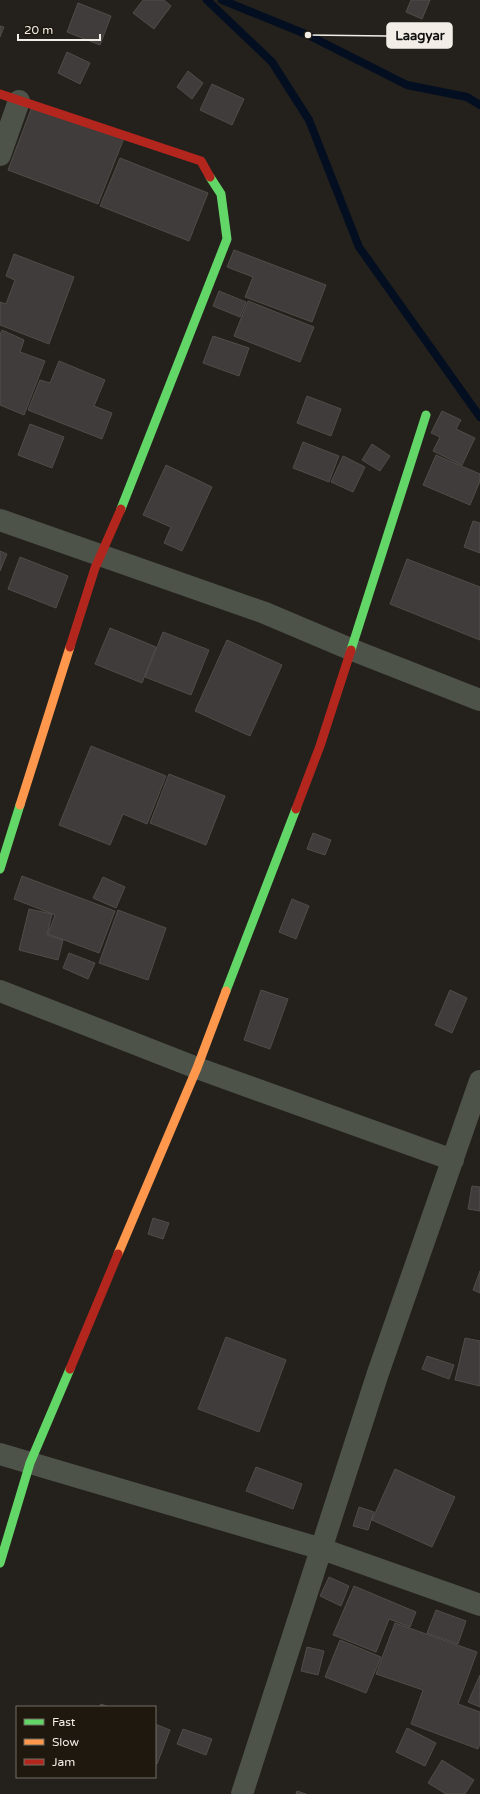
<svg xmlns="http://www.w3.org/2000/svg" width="480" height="1794" font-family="'Varela Round',sans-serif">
<rect width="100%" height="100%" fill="#24211c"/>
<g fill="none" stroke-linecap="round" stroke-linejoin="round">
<path stroke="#030f21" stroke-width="8" d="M 207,0 L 272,62 L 309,120 L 359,247 L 480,417
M 222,0 L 308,35 L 407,85 L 467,97 L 480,105"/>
</g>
<path fill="#403c3b" stroke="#4f4c49" d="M 143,0 L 164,0 L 171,6 L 154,29 L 133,13 Z
M 411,0 L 430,0 L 422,19 L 406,12 Z
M 78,3 L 111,16 L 100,45 L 67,32 Z
M 0,26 L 4,27 L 0,37 Z
M 67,52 L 90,63 L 80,84 L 58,73 Z
M 188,71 L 203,83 L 192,99 L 177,87 Z
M 212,84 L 244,99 L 232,125 L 200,110 Z
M 33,104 L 124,138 L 98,204 L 8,170 Z
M 120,158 L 208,193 L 189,241 L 100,206 Z
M 234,250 L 326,285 L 312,322 L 245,297 L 253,277 L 227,267 Z
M 14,254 L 74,277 L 49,344 L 0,325 L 0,302 L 6,304 L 15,280 L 6,276 Z
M 219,291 L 246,302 L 240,317 L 213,306 Z
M 248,301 L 314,327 L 300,362 L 234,336 Z
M 2,330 L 24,340 L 20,352 L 45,361 L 24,415 L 0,405 L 0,334 Z
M 213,336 L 249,348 L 239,376 L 203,363 Z
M 59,361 L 105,380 L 94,406 L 112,413 L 102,439 L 28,410 L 40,380 L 50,383 Z
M 307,396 L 341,409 L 331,436 L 297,423 Z
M 442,411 L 461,420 L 456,429 L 475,438 L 462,465 L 433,451 L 440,437 L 431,433 Z
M 30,424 L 64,437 L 52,468 L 18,455 Z
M 303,442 L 339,456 L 329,482 L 293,468 Z
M 372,444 L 390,456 L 380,471 L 362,460 Z
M 436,455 L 480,474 L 480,481 L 470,505 L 423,485 Z
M 343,456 L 365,467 L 353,492 L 331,482 Z
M 166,465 L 212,487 L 182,551 L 164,543 L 171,527 L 143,515 Z
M 473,521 L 480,523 L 480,553 L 464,547 Z
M 0,551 L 7,554 L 0,571 Z
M 20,557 L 68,576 L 56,608 L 8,589 Z
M 407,559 L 480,587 L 480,640 L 390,604 Z
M 110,628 L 156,647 L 142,683 L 95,664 Z
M 163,632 L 209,650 L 191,695 L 145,677 Z
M 227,640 L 282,665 L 250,736 L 195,711 Z
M 91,746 L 166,776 L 147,824 L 123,814 L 110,845 L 59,825 Z
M 169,774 L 225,796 L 206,845 L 150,823 Z
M 313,833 L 331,840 L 325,855 L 307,849 Z
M 22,876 L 115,911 L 99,953 L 48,934 L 55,915 L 14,899 Z
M 103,877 L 125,887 L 116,908 L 93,898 Z
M 292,899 L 309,906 L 296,939 L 279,932 Z
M 29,909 L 52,914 L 47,935 L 63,940 L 58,960 L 19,950 Z
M 118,910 L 166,928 L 148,980 L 99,963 Z
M 69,953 L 95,963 L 88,979 L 63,968 Z
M 261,990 L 288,999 L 270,1049 L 244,1040 Z
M 450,990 L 467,998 L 452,1033 L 435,1025 Z
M 472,1186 L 480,1187 L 480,1211 L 468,1209 Z
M 153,1218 L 169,1223 L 163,1239 L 148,1234 Z
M 480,1271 L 480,1293 L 473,1290 Z
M 226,1337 L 286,1360 L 259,1432 L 198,1409 Z
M 465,1338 L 480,1341 L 480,1386 L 455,1380 Z
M 427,1356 L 454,1365 L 449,1379 L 422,1369 Z
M 256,1467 L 302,1484 L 293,1509 L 246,1491 Z
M 395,1469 L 455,1497 L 432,1547 L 372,1520 Z
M 359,1507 L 374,1512 L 368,1530 L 353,1526 Z
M 329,1577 L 349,1586 L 341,1606 L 320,1596 Z
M 354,1586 L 416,1612 L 410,1627 L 389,1619 L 376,1652 L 333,1635 Z
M 436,1610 L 466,1621 L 458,1644 L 427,1633 Z
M 395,1623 L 477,1652 L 458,1704 L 480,1712 L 480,1744 L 478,1749 L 411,1724 L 423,1690 L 376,1674 Z
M 340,1640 L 381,1657 L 366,1693 L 325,1677 Z
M 307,1647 L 324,1651 L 318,1675 L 301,1671 Z
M 480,1675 L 480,1707 L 468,1702 Z
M 101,1704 L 109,1707 L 99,1707 Z
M 155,1724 L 170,1730 L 157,1764 L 155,1763 Z
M 407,1728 L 436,1743 L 425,1766 L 396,1752 Z
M 183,1729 L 212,1739 L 206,1755 L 177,1744 Z
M 442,1760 L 474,1780 L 465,1794 L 446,1794 L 428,1783 Z
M 297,1791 L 306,1794 L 296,1794 Z"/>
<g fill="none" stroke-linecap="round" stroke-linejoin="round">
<path stroke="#4e534a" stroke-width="22" d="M 0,155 L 19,101
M 0,520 L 265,613 L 350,649 L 480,700
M 0,991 L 197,1068 L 453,1160
M 0,1454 L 322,1549 L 480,1605
M 242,1794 L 378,1373 L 480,1081"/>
<path stroke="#63d668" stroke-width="9" d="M 121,509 L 227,239 L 221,194 L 210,177
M 351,650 L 426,415
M 0,869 L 20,805
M 226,991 L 296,809
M 0,1563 L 30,1463 L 70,1369"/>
<path stroke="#ff974d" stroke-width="9" d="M 20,805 L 70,647
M 118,1254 L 197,1068 L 226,991"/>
<path stroke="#b3261e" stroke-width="9" d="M 0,94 L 201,161 L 210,177
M 70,647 L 95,568 L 121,509
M 296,809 L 320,746 L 351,650
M 70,1369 L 118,1254"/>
</g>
<path fill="none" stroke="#f2eee7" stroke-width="1.5" d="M308 35L387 36"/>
<circle fill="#f2eee7" stroke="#1e180f" stroke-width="1.5" cx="308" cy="35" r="4"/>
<rect fill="#f2eee7" stroke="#f2eee7" stroke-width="1.5" x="387" y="23" width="65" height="25" rx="4"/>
<g font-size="13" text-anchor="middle" font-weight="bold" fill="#111">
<text x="420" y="40">Laagyar</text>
</g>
<rect x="16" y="1706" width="140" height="72" fill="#1e180f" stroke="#736e65"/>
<rect x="24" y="1719" width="20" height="6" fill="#63d668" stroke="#736e65"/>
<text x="52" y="1726" font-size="12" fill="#f2eee7">Fast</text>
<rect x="24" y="1739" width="20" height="6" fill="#ff974d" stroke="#736e65"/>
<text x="52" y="1746" font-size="12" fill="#f2eee7">Slow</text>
<rect x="24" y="1759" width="20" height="6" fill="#b3261e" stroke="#736e65"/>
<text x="52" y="1766" font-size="12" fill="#f2eee7">Jam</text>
<path d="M18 34v6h82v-6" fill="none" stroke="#f2eee7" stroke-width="2"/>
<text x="24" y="34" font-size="12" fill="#f2eee7" stroke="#1e180f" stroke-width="3" paint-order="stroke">20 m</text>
</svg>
